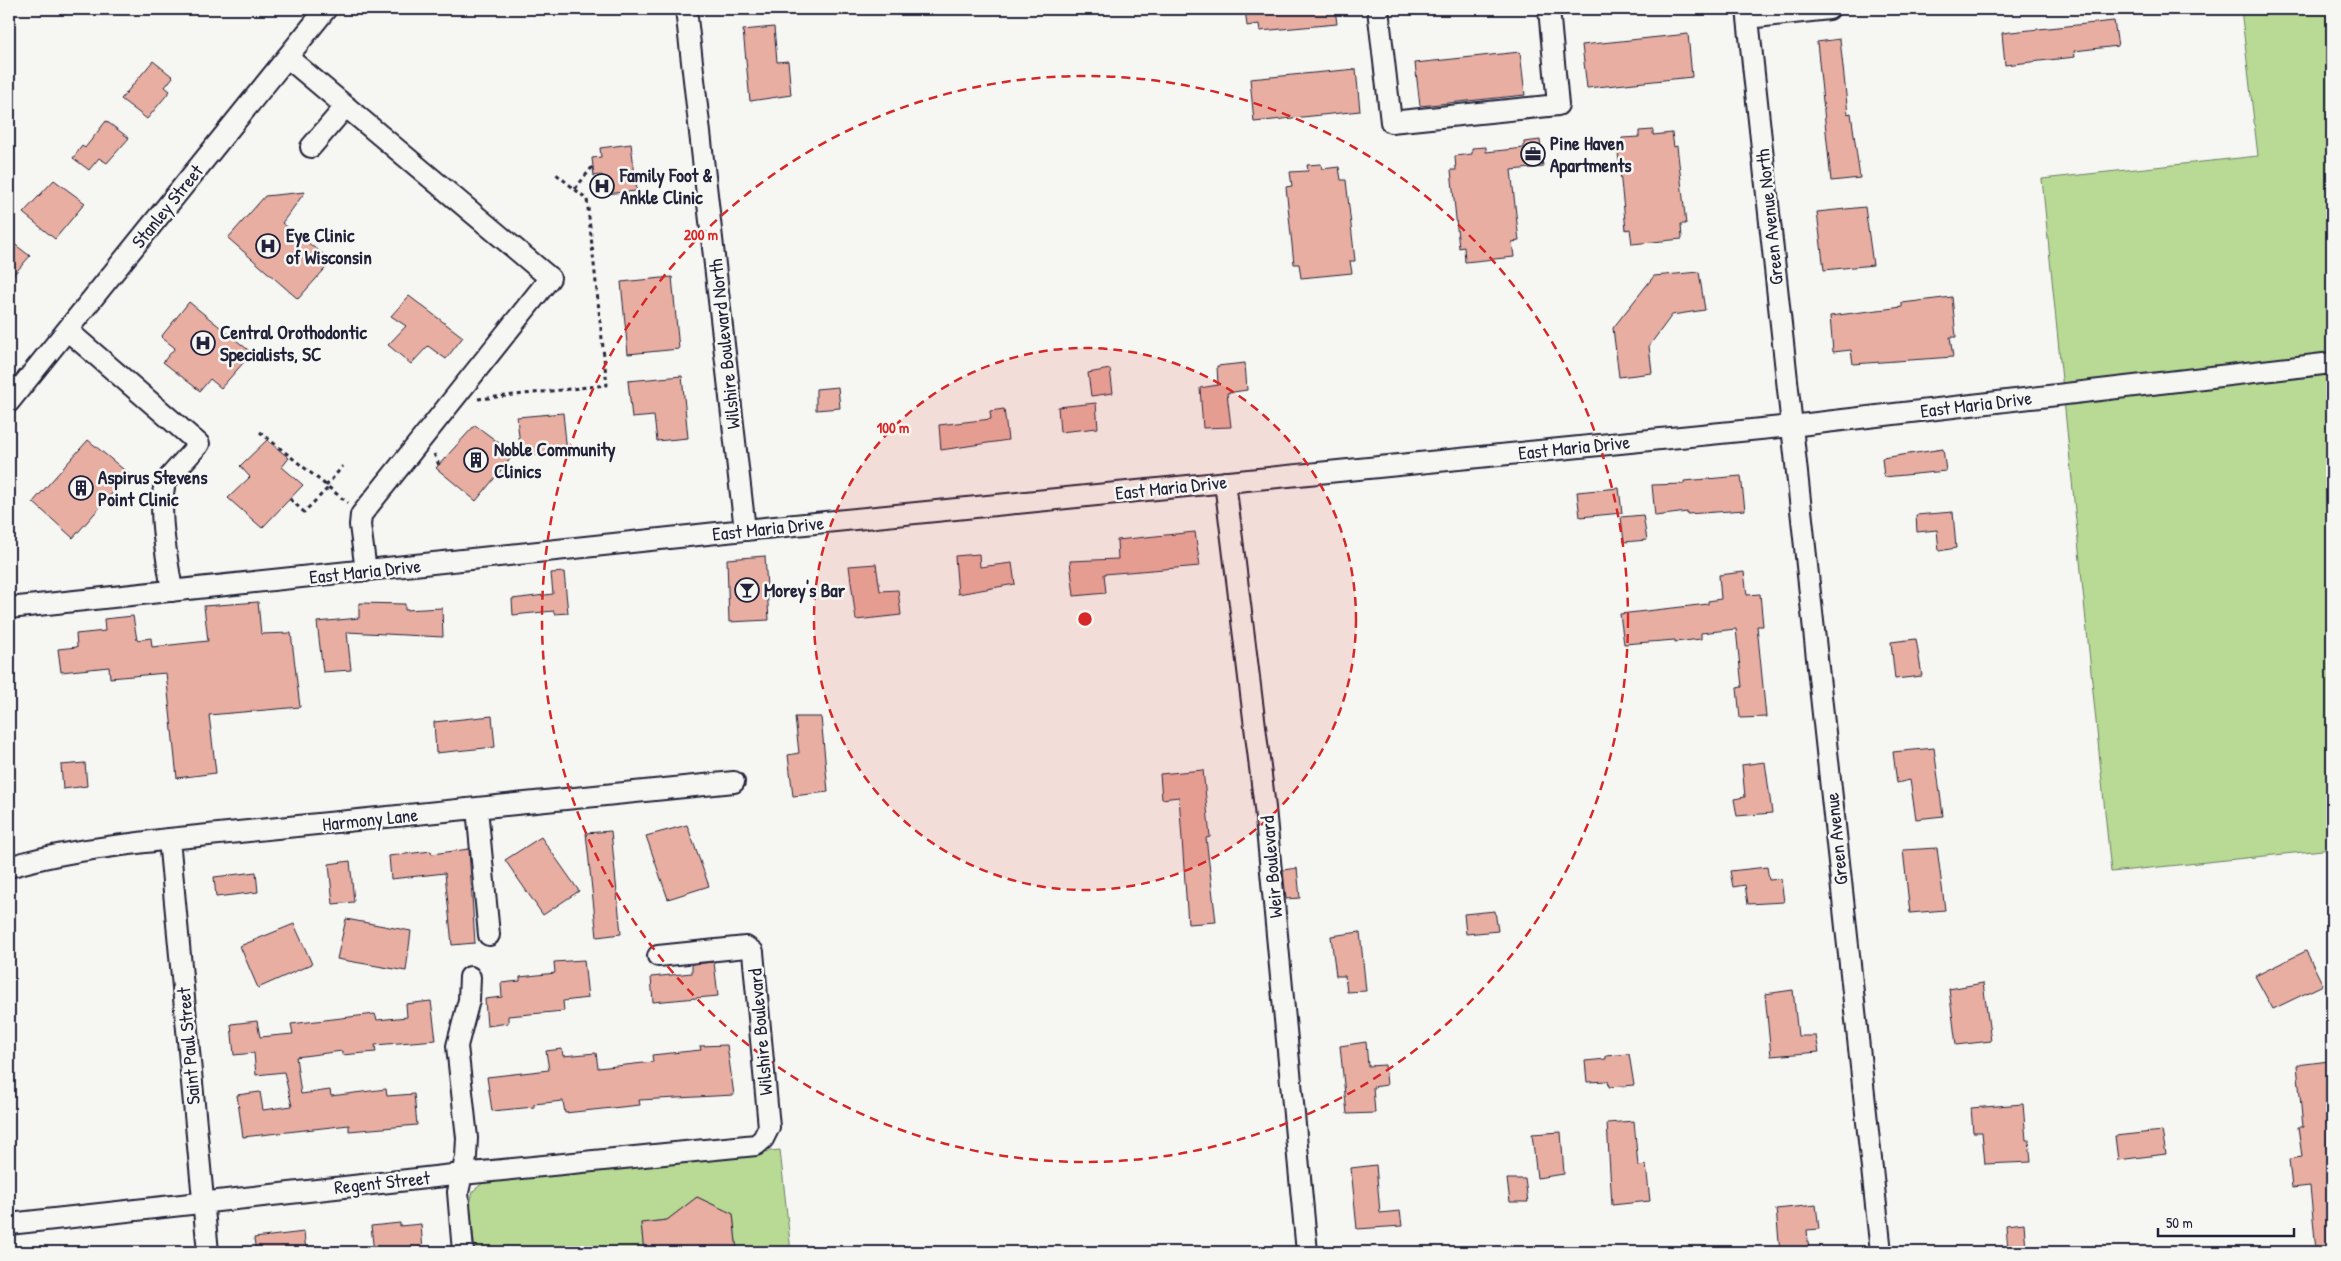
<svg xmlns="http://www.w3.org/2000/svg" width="2341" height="1261" font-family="'Patrick Hand',sans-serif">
<rect width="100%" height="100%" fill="#f6f6f2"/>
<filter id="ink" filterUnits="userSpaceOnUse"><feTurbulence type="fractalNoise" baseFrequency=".02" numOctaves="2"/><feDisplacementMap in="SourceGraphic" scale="10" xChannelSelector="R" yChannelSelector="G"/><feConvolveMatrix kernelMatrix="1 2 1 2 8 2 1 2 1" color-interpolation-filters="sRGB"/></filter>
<g filter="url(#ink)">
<path fill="#b8da94" stroke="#6d7e68" d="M 2241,9 L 2332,9 L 2332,849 L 2111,872 L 2042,179 L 2258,156 Z
M 780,1150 L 791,1252 L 737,1252 L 733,1214 L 697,1197 L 667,1220 L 641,1223 L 644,1252 L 475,1252 L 470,1204 L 473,1191 L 483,1183 Z"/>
<path fill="#e8aea1" stroke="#22223b" d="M 1245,9 L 1335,9 L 1337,24 L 1260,31 L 1259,24 L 1247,26 Z
M 2114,21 L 2118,46 L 2074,51 L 2075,57 L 2005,65 L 2002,33 Z
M 774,27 L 777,62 L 788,61 L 791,95 L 750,101 L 743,30 Z
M 1688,34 L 1692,77 L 1587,88 L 1582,45 Z
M 1840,39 L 1848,114 L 1851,113 L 1860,178 L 1831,181 L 1817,42 Z
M 1520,52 L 1525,95 L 1420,106 L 1415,63 Z
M 153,61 L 173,77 L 165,87 L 170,91 L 147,119 L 121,99 Z
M 1356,69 L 1360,111 L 1254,122 L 1250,79 Z
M 106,121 L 129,138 L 107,163 L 99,158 L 89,170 L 73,158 L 82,146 L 85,148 Z
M 1653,130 L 1653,135 L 1672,133 L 1674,147 L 1677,146 L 1686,224 L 1681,224 L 1682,239 L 1632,244 L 1630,229 L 1626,230 L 1618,152 L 1623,152 L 1622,138 L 1639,137 L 1639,131 Z
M 1540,140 L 1543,167 L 1511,170 L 1519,241 L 1512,242 L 1514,257 L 1465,262 L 1464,247 L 1459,248 L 1451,170 L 1456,170 L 1455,156 L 1472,154 L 1472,148 L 1486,147 L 1486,152 L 1524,148 L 1524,142 Z
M 631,144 L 637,191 L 604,194 L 602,175 L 594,176 L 592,158 L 601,157 L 600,148 Z
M 1321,164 L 1322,169 L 1339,167 L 1341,180 L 1346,180 L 1355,261 L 1350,261 L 1352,273 L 1301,278 L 1299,264 L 1294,264 L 1286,187 L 1292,186 L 1290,172 L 1308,171 L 1307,165 Z
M 54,180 L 85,203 L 55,239 L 23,213 Z
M 305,192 L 282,223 L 332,261 L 298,299 L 228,238 L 265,196 Z
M 1865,207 L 1873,265 L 1824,270 L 1817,212 Z
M 9,240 L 30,256 L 9,280 Z
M 1699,272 L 1705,310 L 1672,315 L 1649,346 L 1652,373 L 1619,377 L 1613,328 L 1654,276 Z
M 672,277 L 679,349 L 628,354 L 621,282 Z
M 409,296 L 463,337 L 446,359 L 428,346 L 411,364 L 388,345 L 406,326 L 391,316 Z
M 1952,297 L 1956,337 L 1950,337 L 1953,357 L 1853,364 L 1851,350 L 1833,352 L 1830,316 L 1902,307 L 1902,303 Z
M 189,302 L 252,353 L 221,388 L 210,379 L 200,391 L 163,362 L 175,348 L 161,337 Z
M 1245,363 L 1247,390 L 1227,393 L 1231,427 L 1203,428 L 1200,388 L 1218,385 L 1217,366 Z
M 1110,369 L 1113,393 L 1091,396 L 1088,373 Z
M 682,376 L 688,438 L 657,441 L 654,416 L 632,418 L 628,381 Z
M 838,387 L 840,408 L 816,410 L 816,389 Z
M 1096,403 L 1098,428 L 1060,432 L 1058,407 Z
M 1004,409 L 1008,440 L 941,450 L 939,425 L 991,419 L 990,411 Z
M 563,413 L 567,452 L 521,456 L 517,417 Z
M 475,425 L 514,454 L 476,501 L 436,468 Z
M 88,440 L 129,474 L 73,538 L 33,502 Z
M 267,440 L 289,458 L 282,467 L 303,485 L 262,528 L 228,498 L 250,477 L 240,466 Z
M 1943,449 L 1946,471 L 1884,477 L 1882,458 Z
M 1741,476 L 1745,510 L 1687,514 L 1687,512 L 1655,516 L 1652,485 L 1684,484 L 1684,481 Z
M 1619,488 L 1622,513 L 1580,517 L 1577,492 Z
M 1953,512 L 1956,548 L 1939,551 L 1937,530 L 1917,532 L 1916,515 Z
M 1643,515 L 1647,540 L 1624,542 L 1621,517 Z
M 1195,532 L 1200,566 L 1104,574 L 1106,593 L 1074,596 L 1070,561 L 1118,559 L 1117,540 Z
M 979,554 L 980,567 L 1012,563 L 1015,584 L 958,594 L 955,556 Z
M 765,556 L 769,620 L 729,622 L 727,559 Z
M 876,564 L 880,591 L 898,590 L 901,615 L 856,620 L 849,566 Z
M 564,572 L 568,613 L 554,614 L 554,611 L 513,615 L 512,599 L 553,594 L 551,573 Z
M 1744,572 L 1747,595 L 1760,594 L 1763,626 L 1757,626 L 1766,717 L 1740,718 L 1737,688 L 1742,687 L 1736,629 L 1701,633 L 1701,639 L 1675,642 L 1675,640 L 1624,644 L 1620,614 L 1708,604 L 1708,601 L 1721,599 L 1719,575 Z
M 258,602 L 261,634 L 291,633 L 300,707 L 209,715 L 216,773 L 177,778 L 166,673 L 110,678 L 109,667 L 61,672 L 58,649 L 77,647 L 76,634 L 105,631 L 104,619 L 133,616 L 137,640 L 151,638 L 152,647 L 208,641 L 204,606 Z
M 359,603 L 405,604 L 405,610 L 442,608 L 443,637 L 347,632 L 351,670 L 323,672 L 317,622 L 359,618 Z
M 1916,639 L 1922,676 L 1895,679 L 1891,642 Z
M 492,716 L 495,747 L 436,753 L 434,722 Z
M 795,717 L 821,717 L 828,792 L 793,796 L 788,755 L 799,753 Z
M 1934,748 L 1943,816 L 1916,819 L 1910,780 L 1897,783 L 1893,752 Z
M 1765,762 L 1772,813 L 1737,816 L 1734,799 L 1745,797 L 1742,765 Z
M 85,763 L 87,786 L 63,789 L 61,765 Z
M 1203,770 L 1210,837 L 1206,838 L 1216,922 L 1188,924 L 1179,797 L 1162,799 L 1160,774 Z
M 687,825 L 709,886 L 668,899 L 646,836 Z
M 611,831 L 621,934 L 597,937 L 586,833 Z
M 541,837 L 579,891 L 543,915 L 505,860 Z
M 1937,848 L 1945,910 L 1910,913 L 1903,850 Z
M 469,849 L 475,943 L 452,945 L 445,873 L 391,879 L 389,856 L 431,851 L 432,854 Z
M 350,861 L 354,902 L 333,904 L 329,864 Z
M 1767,867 L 1769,880 L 1781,879 L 1784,902 L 1748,904 L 1745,885 L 1733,887 L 1730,871 Z
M 1297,868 L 1300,898 L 1286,899 L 1283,870 Z
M 256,872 L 258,892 L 216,897 L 214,877 Z
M 1495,911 L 1498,931 L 1466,934 L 1464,914 Z
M 346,919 L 411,931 L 406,971 L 337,959 Z
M 294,924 L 312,964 L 258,988 L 240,946 Z
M 1360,932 L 1366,991 L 1347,992 L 1345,976 L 1336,976 L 1331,936 Z
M 2306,951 L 2323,985 L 2273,1009 L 2255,976 Z
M 584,960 L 588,998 L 563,1001 L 564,1011 L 508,1016 L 508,1023 L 487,1026 L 485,999 L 502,997 L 501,983 L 520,981 L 520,977 L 555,973 L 554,962 Z
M 714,962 L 718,996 L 653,1002 L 651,977 L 692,973 L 692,964 Z
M 1983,983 L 1991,1041 L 1956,1045 L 1949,989 Z
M 1793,990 L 1798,1036 L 1816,1036 L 1819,1052 L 1771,1056 L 1765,994 Z
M 431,1001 L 436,1040 L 375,1045 L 376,1052 L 342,1055 L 342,1051 L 296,1057 L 301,1094 L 330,1090 L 331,1096 L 386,1089 L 387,1096 L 414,1094 L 417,1125 L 349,1131 L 349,1125 L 243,1137 L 237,1095 L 260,1092 L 263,1110 L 292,1106 L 284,1072 L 256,1075 L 254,1053 L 234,1055 L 231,1024 L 257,1021 L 260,1037 L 293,1034 L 291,1024 L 375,1014 L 377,1020 L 407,1017 L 406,1004 Z
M 1366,1042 L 1368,1066 L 1385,1065 L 1387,1085 L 1373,1087 L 1375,1113 L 1347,1114 L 1340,1046 Z
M 727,1045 L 734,1095 L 639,1100 L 640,1105 L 565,1113 L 563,1101 L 534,1104 L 534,1107 L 492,1111 L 487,1077 L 549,1070 L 546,1051 L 562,1049 L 563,1056 L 596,1053 L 598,1068 L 653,1062 L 652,1055 L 701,1050 L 700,1046 Z
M 1629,1054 L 1634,1085 L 1609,1087 L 1608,1081 L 1587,1082 L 1585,1061 L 1606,1059 L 1606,1056 Z
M 2329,1061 L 2332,1093 L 2332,1113 L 2330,1113 L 2332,1135 L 2332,1249 L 2316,1251 L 2310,1186 L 2292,1188 L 2289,1159 L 2302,1157 L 2298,1127 L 2303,1127 L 2297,1065 Z
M 2023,1104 L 2026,1140 L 2029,1140 L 2031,1162 L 1985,1164 L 1982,1132 L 1973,1132 L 1971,1108 Z
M 1634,1121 L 1638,1166 L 1646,1165 L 1650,1201 L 1612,1205 L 1607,1123 Z
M 2162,1131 L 2166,1154 L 2118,1160 L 2115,1136 Z
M 1561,1132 L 1564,1174 L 1537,1178 L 1532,1134 Z
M 1376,1165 L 1380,1213 L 1400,1211 L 1402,1226 L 1357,1229 L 1351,1168 Z
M 1507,1179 L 1525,1179 L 1528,1202 L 1510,1202 Z
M 697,1197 L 733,1214 L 737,1252 L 644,1252 L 641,1223 L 667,1220 Z
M 1816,1205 L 1819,1229 L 1807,1230 L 1809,1252 L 1780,1252 L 1776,1209 Z
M 400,1223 L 400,1226 L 421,1224 L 423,1252 L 374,1252 L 371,1226 Z
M 2024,1223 L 2026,1250 L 2008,1251 L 2006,1225 Z
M 304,1232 L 306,1252 L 256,1252 L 254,1238 Z"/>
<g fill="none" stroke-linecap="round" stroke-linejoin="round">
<g stroke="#22223b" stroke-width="24">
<path id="minor" d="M 686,9 L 745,530
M 1378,9 L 1391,122 L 1558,105 L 1549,9
M 1747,9 L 1881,1252
M 1748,18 L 1829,9
M 287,57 L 550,278 L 361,515 L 360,525 L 366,571
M 311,147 L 346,106
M 67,330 L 199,444 L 166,481 C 156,507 168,562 172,591
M 9,402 L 326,9
M 1225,482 L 1265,808 L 1307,1252
M 9,608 L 745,530 L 1791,426 L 2332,363
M 477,808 L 489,935
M 169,839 L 208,1252
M 9,867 C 61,851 115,846 169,839 L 734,782
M 9,1224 L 462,1174 L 756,1145 L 763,1139 L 769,1127 L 753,952 L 746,947 L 658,956
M 463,1252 L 458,1192 L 466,1157 L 467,1138 L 457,1046 L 469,1000 L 470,977"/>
</g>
<path stroke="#22223b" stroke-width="3" stroke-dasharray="4 4" stroke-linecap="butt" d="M 575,189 L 593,166
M 478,399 L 607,385 L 587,199 L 556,174
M 260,432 L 348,503
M 434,454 L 439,465
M 326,486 L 343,466
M 290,499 L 304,512 L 329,487"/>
<use href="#minor" stroke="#f6f6f2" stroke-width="20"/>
</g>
</g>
<circle cx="1085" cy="619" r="271" fill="#d62828" fill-opacity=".12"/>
<g fill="none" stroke="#d62828" stroke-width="2.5" stroke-dasharray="9 6">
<circle cx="1085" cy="619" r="271"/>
<circle cx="1085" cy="619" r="543"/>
</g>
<defs>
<g id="office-ring" transform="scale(1.25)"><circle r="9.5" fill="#f6f6f2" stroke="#22223b" stroke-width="1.5"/><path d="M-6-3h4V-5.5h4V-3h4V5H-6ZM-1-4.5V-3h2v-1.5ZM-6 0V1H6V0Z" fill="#22223b"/></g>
<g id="hospital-ring" transform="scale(1.25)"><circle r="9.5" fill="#f6f6f2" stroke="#22223b" stroke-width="1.5"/><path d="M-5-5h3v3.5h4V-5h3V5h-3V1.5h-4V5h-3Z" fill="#22223b"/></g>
<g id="building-ring" transform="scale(1.25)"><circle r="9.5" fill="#f6f6f2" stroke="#22223b" stroke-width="1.5"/><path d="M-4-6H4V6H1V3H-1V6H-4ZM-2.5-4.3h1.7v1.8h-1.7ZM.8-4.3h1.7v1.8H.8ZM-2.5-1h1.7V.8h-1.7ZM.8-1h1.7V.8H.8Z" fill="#22223b"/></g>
<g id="bar-ring" transform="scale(1.25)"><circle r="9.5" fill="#f6f6f2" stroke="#22223b" stroke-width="1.5"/><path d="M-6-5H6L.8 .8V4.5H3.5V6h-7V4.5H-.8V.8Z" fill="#22223b"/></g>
</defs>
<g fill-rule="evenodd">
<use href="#office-ring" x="1533" y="154"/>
<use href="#hospital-ring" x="602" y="186"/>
<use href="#hospital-ring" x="268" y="246"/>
<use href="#hospital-ring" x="203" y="343"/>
<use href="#building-ring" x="476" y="460"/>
<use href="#building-ring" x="81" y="488"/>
<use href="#bar-ring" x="747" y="590"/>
</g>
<g text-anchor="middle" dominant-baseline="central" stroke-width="5" stroke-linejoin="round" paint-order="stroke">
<g font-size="19" font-weight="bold" fill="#22223b" stroke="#f6f6f2" text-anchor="start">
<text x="1550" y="143">Pine Haven<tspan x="1550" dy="22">Apartments</tspan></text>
<text x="620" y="175">Family Foot &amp;<tspan x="620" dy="22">Ankle Clinic</tspan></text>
<text x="286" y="235">Eye Clinic<tspan x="286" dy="22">of Wisconsin</tspan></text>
<text x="220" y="332">Central Orothodontic<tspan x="220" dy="22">Specialists, SC</tspan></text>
<text x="494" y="449">Noble Community<tspan x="494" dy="22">Clinics</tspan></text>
<text x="98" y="477">Aspirus Stevens<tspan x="98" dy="22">Point Clinic</tspan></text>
<text x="764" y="590">Morey's Bar</text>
</g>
<g font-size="19" fill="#22223b" stroke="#f6f6f2">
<text transform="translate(167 206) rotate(-51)">Stanley Street</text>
<text transform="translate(1769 217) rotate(-96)">Green Avenue North</text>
<text transform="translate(724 344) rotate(-96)">Wilshire Boulevard North</text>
<text transform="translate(1976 404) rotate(-7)">East Maria Drive</text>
<text transform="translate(1574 447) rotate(-6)">East Maria Drive</text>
<text transform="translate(1171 487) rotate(-6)">East Maria Drive</text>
<text transform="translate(768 528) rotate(-6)">East Maria Drive</text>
<text transform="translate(365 571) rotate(-6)">East Maria Drive</text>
<text transform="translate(370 819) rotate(-6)">Harmony Lane</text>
<text transform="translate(1836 839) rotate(-96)">Green Avenue</text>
<text transform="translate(1271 867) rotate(-95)">Weir Boulevard</text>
<text transform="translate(760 1032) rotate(-95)">Wilshire Boulevard</text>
<text transform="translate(188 1046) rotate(-95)">Saint Paul Street</text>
<text transform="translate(382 1182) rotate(-6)">Regent Street</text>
</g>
</g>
<circle cx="1085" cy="619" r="8" fill="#d62828" stroke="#f6f6f2" stroke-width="2.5"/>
<g font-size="15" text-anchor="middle" font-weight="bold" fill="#d62828" stroke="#f6f6f2" stroke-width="5" stroke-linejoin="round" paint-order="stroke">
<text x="701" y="240">200 m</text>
<text x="893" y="433">100 m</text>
</g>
<rect width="2341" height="1261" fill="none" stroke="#f6f6f2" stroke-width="30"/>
<rect x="15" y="15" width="2311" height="1231" fill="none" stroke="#22223b" stroke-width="2" filter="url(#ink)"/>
<path d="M2158 1228v8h136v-8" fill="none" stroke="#22223b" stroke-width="2.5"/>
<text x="2166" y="1228" font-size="15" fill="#22223b" stroke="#f6f6f2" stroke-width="4" paint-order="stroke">50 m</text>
</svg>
